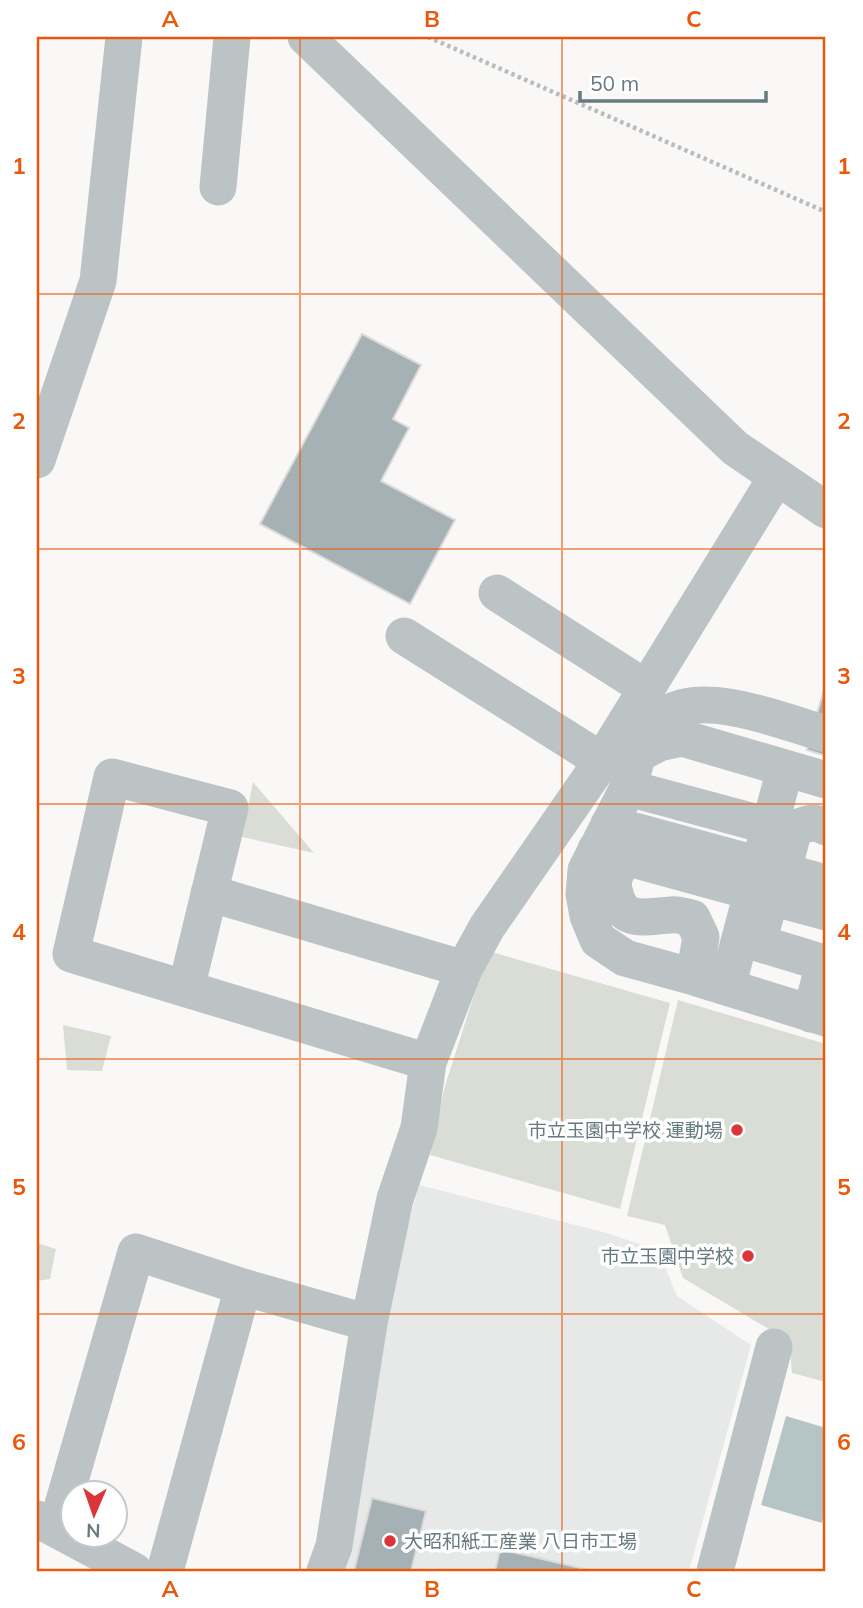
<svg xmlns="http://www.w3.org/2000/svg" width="863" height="1608" font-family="Mulish,'Noto Sans JP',sans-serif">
<rect width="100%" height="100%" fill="#f9f8f7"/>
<path fill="#e7e8e8" d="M 419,1185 L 603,1232 L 658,1250 L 677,1296 L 751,1345 L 689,1571 L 343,1571 L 379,1330 Z"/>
<path fill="#daddd6" d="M 253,782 L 314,853 L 242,837 Z
M 488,951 L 670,1003 L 620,1209 L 430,1155 L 445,1086 Z
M 678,1000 L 826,1044 L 826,1382 L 792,1373 L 789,1341 L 683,1278 L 665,1225 L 627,1216 Z
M 63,1025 L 111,1036 L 102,1071 L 67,1070 Z
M 37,1243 L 56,1249 L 50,1279 L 37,1281 Z"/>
<path fill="#b5c5c6" d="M 786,1416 L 826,1428 L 826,1506 L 822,1523 L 761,1505 Z"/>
<path fill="#a5b1b4" stroke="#dbdad9" stroke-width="2" d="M 362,334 L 421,365 L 393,419 L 409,428 L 381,481 L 455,520 L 410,604 L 260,524 Z
M 826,682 L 826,756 L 807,750 Z
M 372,1498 L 426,1511 L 411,1571 L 354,1571 Z
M 500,1549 L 593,1571 L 495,1571 Z"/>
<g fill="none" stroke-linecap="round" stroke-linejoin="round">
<path stroke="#b7bcbd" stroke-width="4.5" stroke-dasharray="3.5 3.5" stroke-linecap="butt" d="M 428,37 L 826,212"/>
<path stroke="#bcc3c5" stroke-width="37" d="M 306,37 L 735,448 L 826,510
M 218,187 L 232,37
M 37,460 L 98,281 L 124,37
M 497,593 L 646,688
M 404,636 L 602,761
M 638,754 C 645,739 652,723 667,714 C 706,689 784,722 826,734
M 826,780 L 682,738 L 659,743 L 638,754 L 628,788 L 586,870 L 584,894 L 588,916 L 598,940 L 625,958 L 694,977 L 826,1018
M 628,788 L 769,826
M 609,824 L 826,883
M 596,849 L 826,912
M 629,857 C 619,867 611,875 614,890 C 622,926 644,916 671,915 C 678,914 685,917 692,918 L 701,937 L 694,977
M 783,870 L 794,829 C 806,824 814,820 826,827
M 209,893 L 464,969
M 769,902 L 758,943 L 824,963 L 811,1014
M 727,987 L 785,769
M 186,989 L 230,808 L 112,777 L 71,954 L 428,1062
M 37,1519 L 134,1571
M 56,1529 L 136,1252 L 243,1287 L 369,1323
M 165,1571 L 243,1287
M 325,1571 L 334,1546 L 369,1323 L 395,1199 L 419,1128 L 428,1062 L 464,969 L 487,927 L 602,761 L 776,478
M 715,1571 L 774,1347"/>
</g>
<path fill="none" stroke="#e8590c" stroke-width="2" stroke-opacity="0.55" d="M 300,37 L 300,1571M 562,37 L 562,1571M 37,294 L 826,294M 37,549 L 826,549M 37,804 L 826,804M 37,1059 L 826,1059M 37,1314 L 826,1314"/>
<g fill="#da3639" stroke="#fff" stroke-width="2.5">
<circle cx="737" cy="1130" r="7"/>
<circle cx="748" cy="1256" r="7"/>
<circle cx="390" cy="1541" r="7"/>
</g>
<g text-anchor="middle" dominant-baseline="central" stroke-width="7" stroke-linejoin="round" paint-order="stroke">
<g font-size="19" fill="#667a80" stroke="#fff" text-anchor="end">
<text x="723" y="1130">市立玉園中学校 運動場</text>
<text x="734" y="1256">市立玉園中学校</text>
<text x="404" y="1541" text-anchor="start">大昭和紙工産業 八日市工場</text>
</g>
</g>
<rect width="863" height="1608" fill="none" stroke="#ffffff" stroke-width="77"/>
<g transform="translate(94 1514) rotate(182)"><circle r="33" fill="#ffffff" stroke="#c2cacc" stroke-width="2"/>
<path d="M0-5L12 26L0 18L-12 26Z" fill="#da3639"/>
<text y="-10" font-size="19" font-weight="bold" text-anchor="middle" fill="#667a80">N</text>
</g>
<path d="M580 91v10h186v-10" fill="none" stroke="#667a80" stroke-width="3.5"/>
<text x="590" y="91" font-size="21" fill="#667a80" stroke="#ffffff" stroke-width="5" paint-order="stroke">50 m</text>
<rect x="38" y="38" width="786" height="1532" fill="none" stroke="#e8590c" stroke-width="2.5"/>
<g font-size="23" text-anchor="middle" font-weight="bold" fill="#e8590c">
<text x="170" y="27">A</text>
<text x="432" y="27">B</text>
<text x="694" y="27">C</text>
<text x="19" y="174">1</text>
<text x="844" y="174">1</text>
<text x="19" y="429">2</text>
<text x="844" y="429">2</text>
<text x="19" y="684">3</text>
<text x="844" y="684">3</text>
<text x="19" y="940">4</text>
<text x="844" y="940">4</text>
<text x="19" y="1195">5</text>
<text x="844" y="1195">5</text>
<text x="19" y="1450">6</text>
<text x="844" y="1450">6</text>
<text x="170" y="1597">A</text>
<text x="432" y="1597">B</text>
<text x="694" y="1597">C</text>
</g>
</svg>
